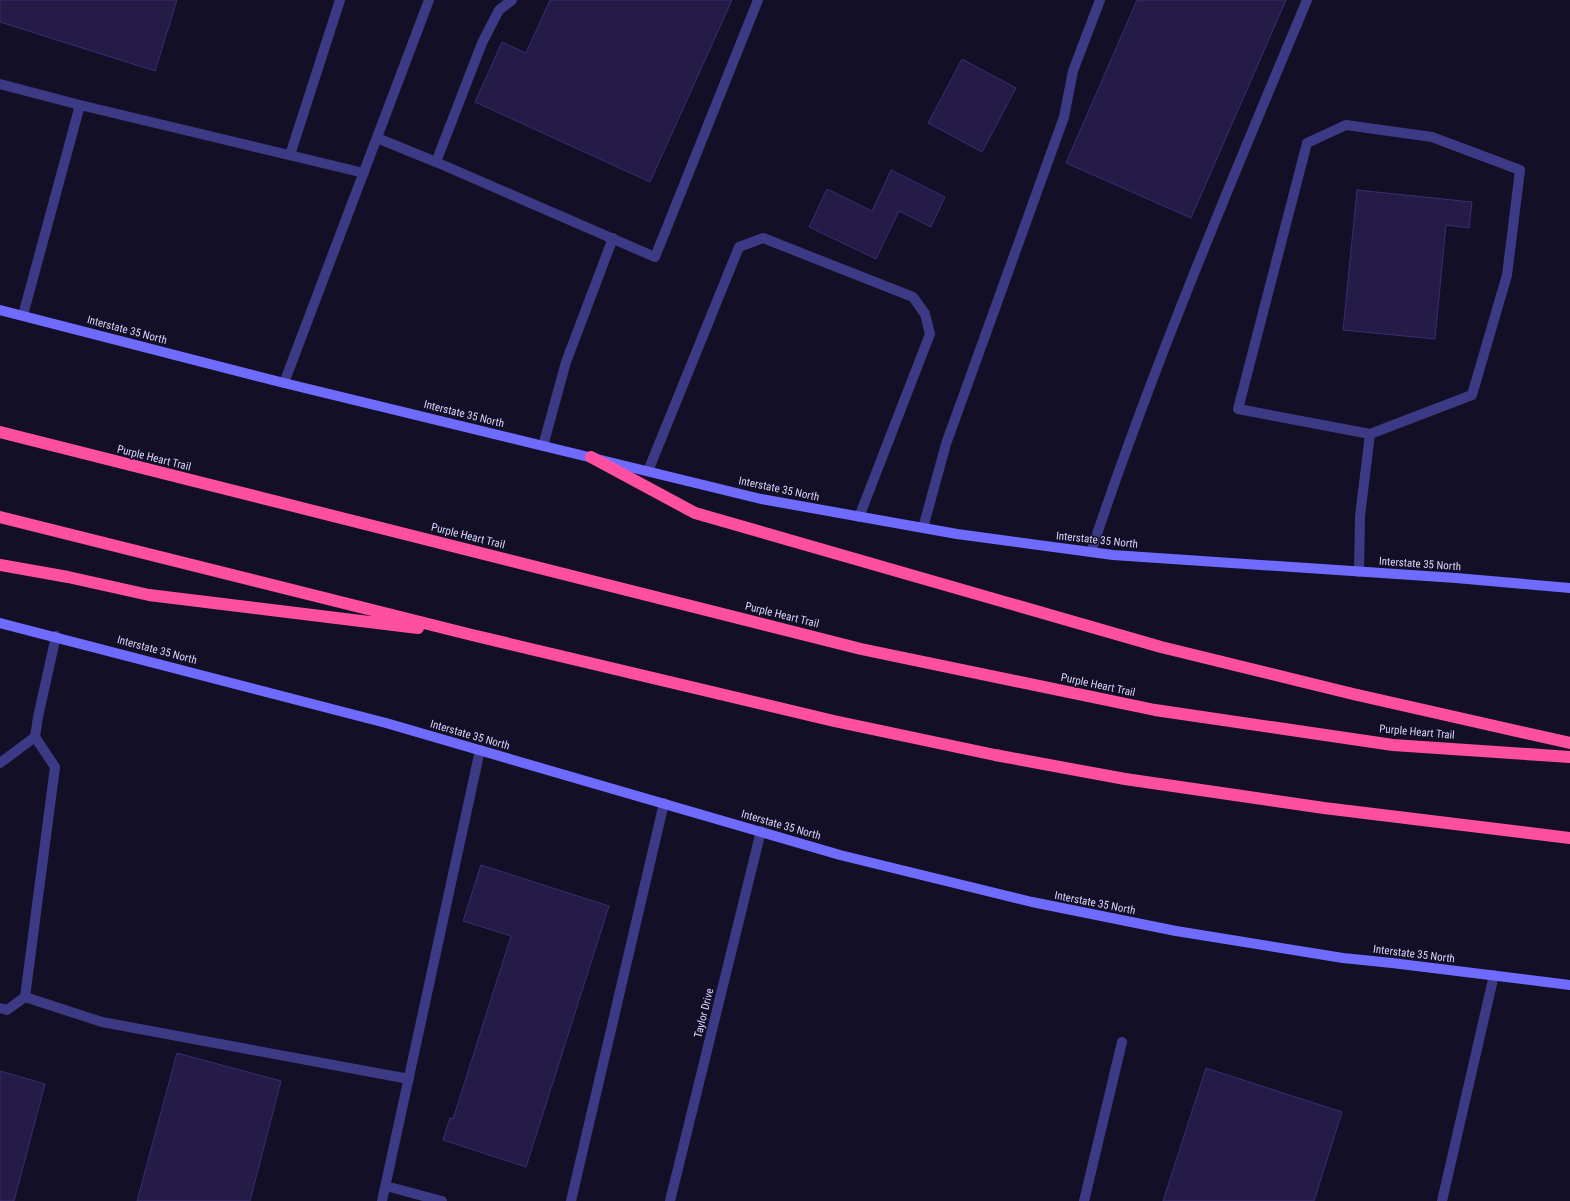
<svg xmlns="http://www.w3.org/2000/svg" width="1570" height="1201" font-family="'Roboto Condensed',sans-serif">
<rect width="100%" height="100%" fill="#130f26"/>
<path fill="#241b47" stroke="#3b2d73" d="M 0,0 L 177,0 L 155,71 L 0,22 Z
M 550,0 L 732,0 L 650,182 L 475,102 L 502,42 L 526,53 Z
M 1137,0 L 1286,0 L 1191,218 L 1066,163 Z
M 962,59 L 1016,88 L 982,152 L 928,123 Z
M 891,170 L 945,197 L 931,227 L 899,211 L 876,259 L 809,227 L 827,189 L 872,211 Z
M 1357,190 L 1472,202 L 1469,228 L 1446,225 L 1435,339 L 1343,330 Z
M 481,865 L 609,906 L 526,1167 L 443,1140 L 450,1118 L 453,1119 L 511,936 L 463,921 Z
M 177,1053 L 281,1081 L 250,1201 L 137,1201 Z
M 1206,1068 L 1342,1112 L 1314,1201 L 1163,1201 Z
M 0,1071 L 45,1084 L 14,1201 L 0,1201 Z"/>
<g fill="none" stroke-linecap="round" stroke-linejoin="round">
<path stroke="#3d3a85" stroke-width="10" d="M 512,0 L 499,10 L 482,43 L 436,162 L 655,257 L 758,0
M 0,84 L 80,105
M 377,138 L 436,162
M 290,155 L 340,0
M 23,315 L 80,105 L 364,173
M 284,383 L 429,0
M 543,446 L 566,362 L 613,238
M 648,471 L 739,247 L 763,238 L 913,297 L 925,314 L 930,334 L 859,517
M 923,528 L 946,444 L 1064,117 L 1073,71 L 1100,0
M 1091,552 C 1153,365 1231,182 1307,0
M 1359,572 L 1360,516 L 1370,434 L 1238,409 L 1307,143 L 1346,125 L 1432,137 L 1520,170 L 1507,275 L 1472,395 L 1370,434
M 0,763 L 35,737
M 25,997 L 102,1022 L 409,1079
M 0,1008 L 7,1010 L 25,997 L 55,767 L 35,737 L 38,717 L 56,636
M 386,1186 L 442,1201
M 382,1201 L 480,750
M 571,1201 L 664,803
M 670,1201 L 761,831
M 1084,1201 L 1122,1042
M 1442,1201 L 1494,975"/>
<path stroke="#6f6bff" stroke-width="10" d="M 0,310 L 284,383 L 761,499 L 957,534 L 1113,555 L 1456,578 L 1570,588
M 0,623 L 386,723 L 840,855 L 1032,902 L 1176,931 L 1343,958 L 1392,963 L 1570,985"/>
<path stroke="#ff4fa3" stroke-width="12" d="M 0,432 L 861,649 L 1155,710 L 1393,745 L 1570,757
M 591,457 L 695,513 L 1161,647 L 1353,694 L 1570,743
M 0,517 L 472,635 L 834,721 L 995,755 L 1125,779 L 1324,808 L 1570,838
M 0,565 L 68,577 L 149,595 L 418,628"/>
</g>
<g text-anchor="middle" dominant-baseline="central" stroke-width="3" stroke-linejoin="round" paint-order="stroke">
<g font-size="11" fill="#d9d4ff" stroke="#130f26">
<text transform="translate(127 330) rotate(15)">Interstate 35 North</text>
<text transform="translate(464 414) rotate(14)">Interstate 35 North</text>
<text transform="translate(154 458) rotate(14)">Purple Heart Trail</text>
<text transform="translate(779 489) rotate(12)">Interstate 35 North</text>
<text transform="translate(468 536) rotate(14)">Purple Heart Trail</text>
<text transform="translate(1097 540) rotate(6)">Interstate 35 North</text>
<text transform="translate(1420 564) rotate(4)">Interstate 35 North</text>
<text transform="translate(782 615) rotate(14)">Purple Heart Trail</text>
<text transform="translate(157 650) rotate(15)">Interstate 35 North</text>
<text transform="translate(1098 685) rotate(12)">Purple Heart Trail</text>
<text transform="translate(1417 732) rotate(5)">Purple Heart Trail</text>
<text transform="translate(470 735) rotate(16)">Interstate 35 North</text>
<text transform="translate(781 825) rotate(16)">Interstate 35 North</text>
<text transform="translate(1095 903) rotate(11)">Interstate 35 North</text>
<text transform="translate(1414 954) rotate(7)">Interstate 35 North</text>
<text transform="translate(704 1013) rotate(-76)">Taylor Drive</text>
</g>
</g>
</svg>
